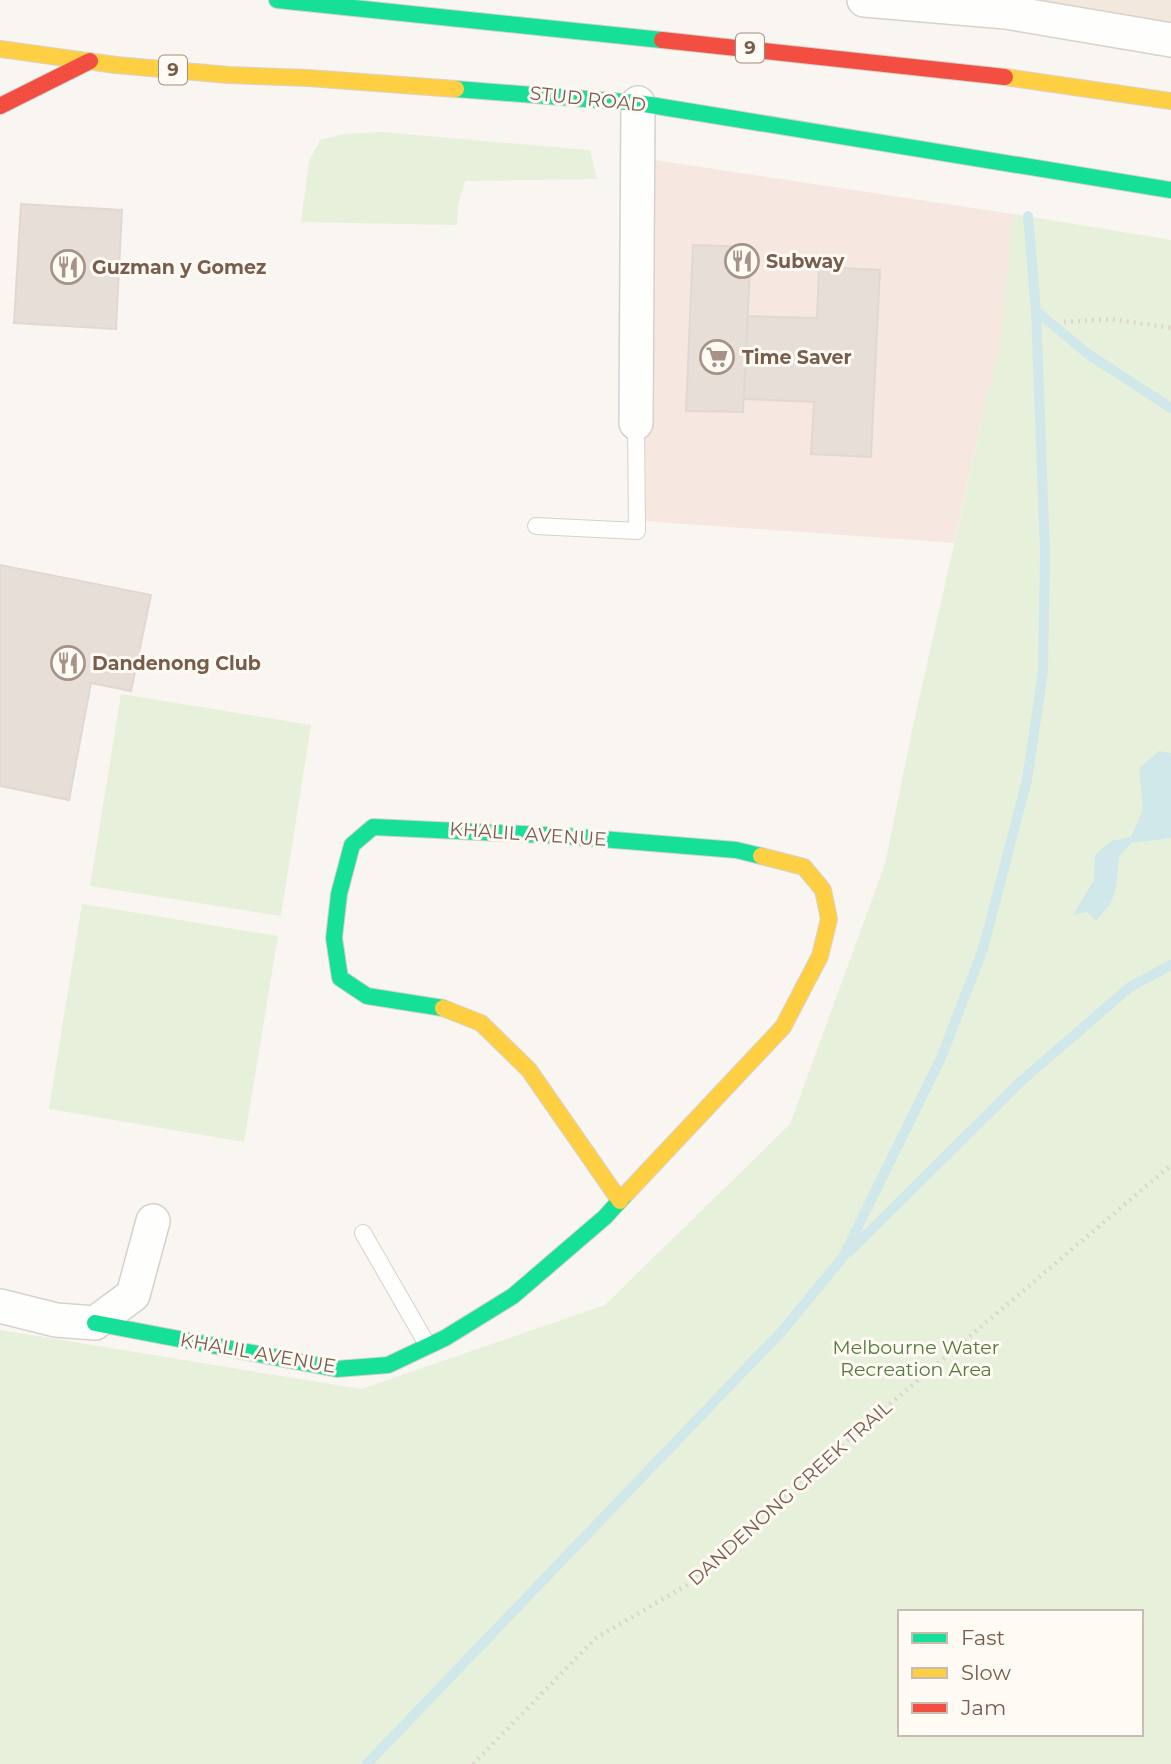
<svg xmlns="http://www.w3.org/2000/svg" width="1171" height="1764" font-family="Montserrat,sans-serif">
<rect width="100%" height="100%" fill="#f9f5f0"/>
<path fill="#f2e8de" d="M 1001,0 L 1171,0 L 1171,25 Z"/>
<path fill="#f6e8e1" d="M 628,156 L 1013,214 L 1000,341 L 954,543 L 630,520 Z"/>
<path fill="#e7f0db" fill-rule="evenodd" d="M 380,132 L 590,150 L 597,179 L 465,181 L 458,205 L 457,225 L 301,222 L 309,161 L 320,140 L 344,134 Z
M 1013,214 L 1171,240 L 1171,1764 L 0,1764 L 0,1330 L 361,1389 L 605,1305 L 790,1124 L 885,864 L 913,726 L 1000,341 ZM 900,1612 L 1141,1612 L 1141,1734 L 900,1734 Z
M 121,694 L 311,725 L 281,916 L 90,886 Z
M 82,904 L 278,936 L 244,1142 L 49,1109 Z"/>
<path fill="#d0e8ea" d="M 1159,751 L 1171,753 L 1171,838 L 1131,843 L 1119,857 L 1116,887 L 1111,903 L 1096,921 L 1087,912 L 1073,915 L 1094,880 L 1095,855 L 1111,841 L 1131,837 L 1143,809 L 1139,768 Z"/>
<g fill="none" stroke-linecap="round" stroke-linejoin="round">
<path stroke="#d0e8ea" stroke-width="10" d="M 1036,311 L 1088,354 L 1171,408
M 849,1252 L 1019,1083 L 1130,987 L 1171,965
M 367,1764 L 783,1330 L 843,1257 L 941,1058 L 983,949 L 1027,780 L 1043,672 L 1045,552 L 1036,311 L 1028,216"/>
</g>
<path fill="#e6ded7" stroke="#e2d8d2" stroke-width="2" d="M 21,204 L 122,210 L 116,329 L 14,323 Z
M 693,245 L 751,247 L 743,412 L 686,411 Z
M 819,267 L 880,270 L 871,457 L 811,454 L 814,402 L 744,399 L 748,316 L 817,318 Z
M 0,565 L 151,595 L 131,691 L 91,683 L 69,800 L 0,786 Z"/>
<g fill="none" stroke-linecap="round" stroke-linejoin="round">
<g stroke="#d7d1cb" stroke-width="18">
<path id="lane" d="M 536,526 L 637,531 L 636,423
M 363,1233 L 428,1346"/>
</g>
<g stroke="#d7d1cb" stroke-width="36">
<path id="street" d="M 864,0 L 1006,12 L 1171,40
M 636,423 L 638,103
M 0,1306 L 56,1320 L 95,1323 L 133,1295 L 153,1221"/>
</g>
<g stroke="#d9d2cb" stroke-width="18">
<path id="fast" d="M 277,0 L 662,40
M 456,89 L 638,103 L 1171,190
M 443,1008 L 367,996 L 340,978 L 334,938 L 339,894 L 352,845 L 373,827 L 565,836 L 736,850 L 761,856
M 95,1323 L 337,1369 L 388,1365 L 445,1338 L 513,1296 L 605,1217 L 625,1195"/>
</g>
<g stroke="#d9d2cb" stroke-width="18">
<path id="slow" d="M 0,49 L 116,65 L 229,75 L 308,78 L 456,89
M 1005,77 L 1171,101
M 443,1008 L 481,1023 L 529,1070 L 620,1201
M 625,1195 L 783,1027 L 820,956 L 829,919 L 823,890 L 804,867 L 761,856"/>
</g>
<g stroke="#d9d2cb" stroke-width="18">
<path id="jam" d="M 662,40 L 1005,77
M 0,106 L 90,61"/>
</g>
<path stroke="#dcd5d0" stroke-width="4.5" stroke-dasharray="2 5" stroke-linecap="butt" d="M 1064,322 L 1112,319 L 1171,328
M 473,1764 L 596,1638 L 687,1585 L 795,1485 L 1171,1165"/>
<use href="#lane" stroke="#fefefd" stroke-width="16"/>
<use href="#street" stroke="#fefefd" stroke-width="33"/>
<use href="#fast" stroke="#16e098" stroke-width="16"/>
<use href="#slow" stroke="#ffcf43" stroke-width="16"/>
<use href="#jam" stroke="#f24e42" stroke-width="16"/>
</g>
<defs>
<g id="restaurant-ring" transform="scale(1.75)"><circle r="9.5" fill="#fffaf3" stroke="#a69286" stroke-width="1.5"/><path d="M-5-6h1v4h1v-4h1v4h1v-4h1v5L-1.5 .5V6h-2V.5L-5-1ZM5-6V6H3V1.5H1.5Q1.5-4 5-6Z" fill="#a69286"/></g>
<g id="supermarket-ring" transform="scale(1.75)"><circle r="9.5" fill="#fffaf3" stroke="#a69286" stroke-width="1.5"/><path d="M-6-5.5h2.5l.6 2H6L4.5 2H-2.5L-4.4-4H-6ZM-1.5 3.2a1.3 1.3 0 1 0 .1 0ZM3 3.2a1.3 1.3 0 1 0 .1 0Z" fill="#a69286"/></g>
</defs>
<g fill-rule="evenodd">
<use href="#restaurant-ring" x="742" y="261"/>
<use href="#restaurant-ring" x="68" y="267"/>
<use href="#supermarket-ring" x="717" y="357"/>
<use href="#restaurant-ring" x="68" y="663"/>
</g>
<g text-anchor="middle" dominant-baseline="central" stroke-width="6" stroke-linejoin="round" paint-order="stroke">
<g fill="#fffaf3" stroke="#a28b7f" stroke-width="2">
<rect x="736" y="33.5" width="28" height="29" rx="5"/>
<rect x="159" y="55.5" width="28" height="29" rx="5"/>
</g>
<g font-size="18" font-weight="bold" fill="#7a5c4d">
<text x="750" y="48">9</text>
<text x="173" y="70">9</text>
</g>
<g font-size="19" fill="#7a5c4d" stroke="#fffaf3">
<text transform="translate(588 99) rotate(6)">STUD ROAD</text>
<text transform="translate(528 834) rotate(4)">KHALIL AVENUE</text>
<text transform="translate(258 1353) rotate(10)">KHALIL AVENUE</text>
<text transform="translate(790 1493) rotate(-42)">DANDENONG CREEK TRAIL</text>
</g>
<g font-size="19" font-weight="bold" fill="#7a5c4d" stroke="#fffaf3" text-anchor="start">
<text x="766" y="261">Subway</text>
<text x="92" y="267">Guzman y Gomez</text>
<text x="742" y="357">Time Saver</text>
<text x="92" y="663">Dandenong Club</text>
</g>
<g font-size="19" fill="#537a41" stroke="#fffaf3">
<text x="916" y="1347">Melbourne Water<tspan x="916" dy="22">Recreation Area</tspan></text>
</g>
</g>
<rect x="898" y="1610" width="245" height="126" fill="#fffaf3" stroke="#cabbb1" stroke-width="2"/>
<rect x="912" y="1633" width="35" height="10" fill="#16e098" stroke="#cabbb1" stroke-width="2"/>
<text x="961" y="1645" font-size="21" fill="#7a5c4d">Fast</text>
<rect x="912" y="1668" width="35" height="10" fill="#ffcf43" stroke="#cabbb1" stroke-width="2"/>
<text x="961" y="1680" font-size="21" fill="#7a5c4d">Slow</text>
<rect x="912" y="1703" width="35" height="10" fill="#f24e42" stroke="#cabbb1" stroke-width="2"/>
<text x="961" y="1715" font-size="21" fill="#7a5c4d">Jam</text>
</svg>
